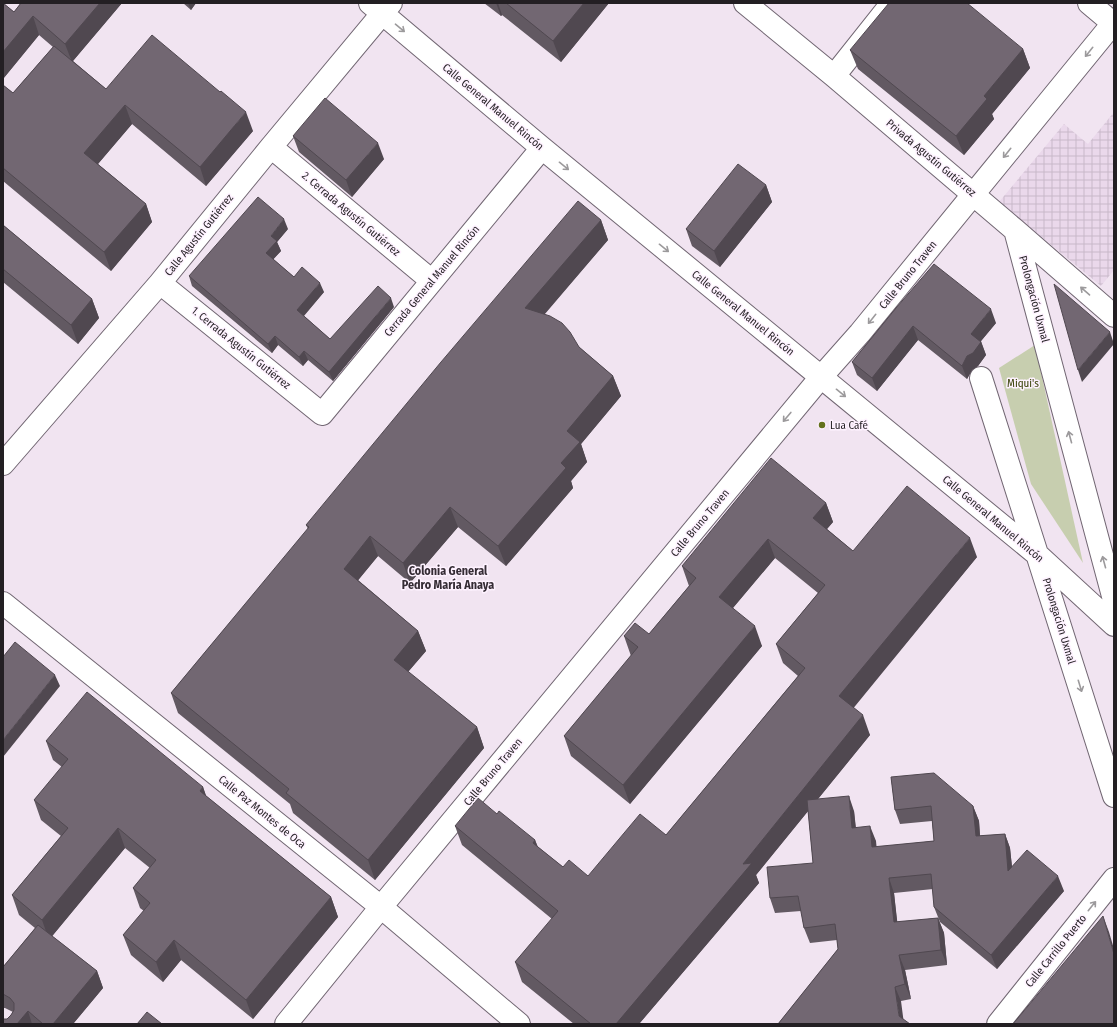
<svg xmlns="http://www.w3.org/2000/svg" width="1117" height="1027" font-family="'Fira Sans Condensed',sans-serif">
<defs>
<pattern id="industrial-grid" width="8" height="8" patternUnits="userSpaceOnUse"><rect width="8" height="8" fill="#ead8eb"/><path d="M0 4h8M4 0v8" fill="none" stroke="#c8b9c9"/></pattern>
</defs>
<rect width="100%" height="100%" fill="#f1e4f1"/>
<path fill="url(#industrial-grid)" d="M 1114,112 L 1114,270 L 1101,286 L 999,202 L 1064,124 L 1088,144 Z"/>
<path fill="#c7ceaf" d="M 1035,345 L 1083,563 L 1031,484 L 999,368 Z"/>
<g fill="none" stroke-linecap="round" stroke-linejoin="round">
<g stroke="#716672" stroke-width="24">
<path id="minor" d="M 370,3 L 542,148 L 1039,556 L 1114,625
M 745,3 L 834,76 L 1015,230 L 1114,316
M 1089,3 L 1114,24
M 834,76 L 892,3
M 271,147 L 432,281
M 1015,230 L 1114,600
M 160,283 L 322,414 L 542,148
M 981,378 L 1114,796
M 3,464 L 160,283 L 271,147 L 391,3
M 3,603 L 381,907 L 519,1024
M 286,1024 L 381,907 L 821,377 L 860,333 L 1114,22
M 998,1024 L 1114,879"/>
</g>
<use href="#minor" stroke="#fff" stroke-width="22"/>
</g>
<path fill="#625962" d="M 3,3 L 14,12 L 21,3 L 122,3 L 73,61 L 106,89 L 253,131 L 206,186 L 132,124 L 98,164 L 146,204 L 152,222 L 111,271 L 3,181 L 3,85 L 13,93 L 53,47 L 39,35 L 3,79 Z
M 183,3 L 196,3 L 191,10 Z
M 484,3 L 609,3 L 561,62 L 502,15 L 501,16 Z
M 1023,49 L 1030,68 L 992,114 L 994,119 L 964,155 L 858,69 L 850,50 Z
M 293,136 L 384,159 L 352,197 L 299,152 Z
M 766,185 L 772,202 L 720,267 L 692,246 L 686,229 Z
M 601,220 L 608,240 L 544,314 L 579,347 L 613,376 L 621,396 L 581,444 L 587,462 L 571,481 L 573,488 L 506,566 L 458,527 L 410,583 L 378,556 L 358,580 L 418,631 L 426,651 L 408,672 L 477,727 L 484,748 L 375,880 L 293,813 L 290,804 L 178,713 L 171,693 L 308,529 L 306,525 Z
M 3,225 L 92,299 L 99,318 L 78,344 L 3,282 Z
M 288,229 L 277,242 L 281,251 L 273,259 L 294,277 L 324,292 L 304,316 L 330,339 L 394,307 L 333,381 L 308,360 L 303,366 L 278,345 L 272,353 L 192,286 L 189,276 Z
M 896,308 L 996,323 L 981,341 L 986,355 L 978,366 L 972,370 L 967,379 L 918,340 L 877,391 L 857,375 L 852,362 Z
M 826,503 L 833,522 L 827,529 L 853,551 L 977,557 L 853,707 L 870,735 L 818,799 L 854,811 L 856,828 L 876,841 L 876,847 L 934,841 L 932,821 L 900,824 L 895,810 L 891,777 L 973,806 L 979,821 L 980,836 L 1005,834 L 1010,848 L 1012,867 L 1064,891 L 997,969 L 940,922 L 934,907 L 933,889 L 894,893 L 897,922 L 938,918 L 944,933 L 947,965 L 905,970 L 911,999 L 901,1001 L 778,1024 L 838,949 L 837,940 L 810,943 L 804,928 L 801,911 L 775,913 L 770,898 L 813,863 L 808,811 L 756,875 L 759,883 L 639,1024 L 574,1024 L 522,982 L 515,962 L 552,919 L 462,845 L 455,826 L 497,814 L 535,840 L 538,847 L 563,867 L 588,876 L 666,835 L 798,676 L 783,663 L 776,644 L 818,593 L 775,558 L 733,608 L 762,646 L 630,804 L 571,756 L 564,736 L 631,656 L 624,636 L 649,634 L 689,586 L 682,566 Z
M 46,741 L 203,787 L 206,796 L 331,897 L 338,917 L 253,1019 L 181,960 L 163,982 L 131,955 L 123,935 L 144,911 L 140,908 L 133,888 L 150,868 L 125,848 L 52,936 L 97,971 L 103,988 L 73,1024 L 3,1024 L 7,1019 L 11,1015 L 13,1012 L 5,1008 L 3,1008 L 3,967 L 35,928 L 19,915 L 12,895 L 61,836 L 41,820 L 34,800 L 62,767 L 53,760 Z"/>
<path fill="#504850" d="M 100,3 L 122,3 L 72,62 L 65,44 Z
M 188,3 L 196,3 L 191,10 Z
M 496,3 L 498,3 L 502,15 L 501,16 Z
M 584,3 L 609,3 L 561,62 L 553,41 Z
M 33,16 L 39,35 L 3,79 L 3,52 Z
M 1023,49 L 1030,68 L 992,114 L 994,119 L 964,155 L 956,136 L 984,96 Z
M 125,105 L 132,124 L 91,172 L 84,153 Z
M 246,112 L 253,131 L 206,186 L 200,167 Z
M 378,143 L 384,159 L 352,197 L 346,180 Z
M 766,185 L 772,202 L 720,267 L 714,251 Z
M 146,204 L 152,222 L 111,271 L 104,252 Z
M 284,219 L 288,229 L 277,242 L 281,251 L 270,263 L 266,253 L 271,236 Z
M 601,220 L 608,240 L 533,328 L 525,308 Z
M 320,283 L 324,292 L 300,320 L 297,310 Z
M 391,298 L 394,307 L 333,381 L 329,372 Z
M 92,299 L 99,318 L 78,344 L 71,325 Z
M 991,309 L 996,323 L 976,347 L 971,334 Z
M 913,326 L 918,340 L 877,391 L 872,378 Z
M 1110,332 L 1114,344 L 1082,382 L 1078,370 Z
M 275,336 L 278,345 L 272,353 L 268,344 Z
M 981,342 L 986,355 L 978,366 L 972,370 L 967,379 L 962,366 L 967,356 Z
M 304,351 L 308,360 L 303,366 L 299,357 Z
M 613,376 L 621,396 L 581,444 L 587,462 L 571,481 L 573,488 L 506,566 L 498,546 L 561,463 L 567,431 Z
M 826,503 L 833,522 L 820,537 L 813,518 Z
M 450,507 L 458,527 L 410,583 L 403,563 Z
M 370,536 L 378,556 L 351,589 L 344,569 Z
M 970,538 L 977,557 L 847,716 L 839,696 Z
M 768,539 L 775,558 L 726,616 L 719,597 Z
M 755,626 L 762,646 L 630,804 L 623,785 Z
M 418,631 L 426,651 L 401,680 L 394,660 Z
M 55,675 L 60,686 L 3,757 L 3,740 Z
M 863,715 L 870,735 L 756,875 L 759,883 L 639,1024 L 616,1024 L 743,864 Z
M 477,727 L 484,748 L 375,880 L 368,860 Z
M 203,787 L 210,807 L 200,791 Z
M 849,796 L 854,811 L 857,843 L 852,828 Z
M 973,806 L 979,821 L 981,851 L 976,836 Z
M 870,826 L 876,841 L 878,862 L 872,847 Z
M 118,828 L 125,848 L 49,940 L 42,920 Z
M 1005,834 L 1010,848 L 1014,886 L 1008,871 Z
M 535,840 L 542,859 L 533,843 Z
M 1058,876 L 1064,891 L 997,969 L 991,955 Z
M 889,878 L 894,893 L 899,937 L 894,922 Z
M 331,897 L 338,917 L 253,1019 L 246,1000 Z
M 1103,916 L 1109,932 L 1114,949 L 1114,954 Z
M 938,918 L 944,933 L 947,965 L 941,950 Z
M 174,940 L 181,960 L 163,982 L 156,962 Z
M 899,955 L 905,970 L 911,999 L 905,984 Z
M 97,971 L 103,988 L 73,1024 L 53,1024 Z
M 895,987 L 901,1001 L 904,1024 L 899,1016 Z
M 28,1011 L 32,1024 L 17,1024 Z"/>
<path fill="#726772" stroke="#504850" d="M 3,3 L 14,12 L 21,3 L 100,3 L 65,44 L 33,16 L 3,52 Z
M 506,3 L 584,3 L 553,41 Z
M 889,3 L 967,3 L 1023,49 L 984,96 L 987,99 L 956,136 L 850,50 Z
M 152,35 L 220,92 L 221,91 L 246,112 L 200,167 L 125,105 L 84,153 L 146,204 L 104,252 L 3,168 L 3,85 L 13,93 L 54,46 L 106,89 Z
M 325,98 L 378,143 L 346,180 L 293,136 Z
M 738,164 L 766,185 L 714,251 L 686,229 Z
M 258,197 L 284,219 L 271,236 L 277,241 L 266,253 L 294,277 L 302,267 L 320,283 L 297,310 L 330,339 L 378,286 L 391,298 L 329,372 L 304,351 L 299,357 L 275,336 L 268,344 L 189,276 Z
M 578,201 L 601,220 L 525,308 L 550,316 L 562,323 L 570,332 L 579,347 L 613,376 L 567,431 L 580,442 L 561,463 L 566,468 L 498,546 L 450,507 L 403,563 L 370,536 L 344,569 L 418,631 L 394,660 L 477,727 L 368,860 L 286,793 L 289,789 L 171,693 L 309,527 L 306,525 L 441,362 Z
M 3,225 L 92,299 L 71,325 L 3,269 Z
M 934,264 L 991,309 L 971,334 L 981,342 L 973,353 L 967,356 L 962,366 L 913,326 L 872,378 L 852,362 L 896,308 Z
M 1054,284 L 1110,332 L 1078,370 Z
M 771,458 L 826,503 L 813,518 L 853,551 L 907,486 L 970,538 L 839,696 L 863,715 L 743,864 L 752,863 L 616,1024 L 591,1024 L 515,962 L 558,911 L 455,826 L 478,798 L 497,814 L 499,811 L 535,840 L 533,843 L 563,867 L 569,860 L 588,876 L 640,814 L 666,835 L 805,668 L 776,644 L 825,585 L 768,539 L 719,597 L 755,626 L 623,785 L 564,736 L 638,647 L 624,636 L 635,623 L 649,634 L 696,578 L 682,566 Z
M 15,642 L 55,675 L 3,740 L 3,657 Z
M 87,692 L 203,787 L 200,791 L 331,897 L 246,1000 L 174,940 L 156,962 L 123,935 L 150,903 L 133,888 L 156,860 L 118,828 L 42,920 L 12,895 L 68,828 L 34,800 L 68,759 L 46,741 Z
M 934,773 L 973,806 L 976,836 L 1005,834 L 1008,871 L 1027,850 L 1058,876 L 991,955 L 934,907 L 931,874 L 889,878 L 894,922 L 938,918 L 941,950 L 899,955 L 905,984 L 895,987 L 899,1016 L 910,1024 L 778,1024 L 838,949 L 835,924 L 804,928 L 798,896 L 770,898 L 767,867 L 813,863 L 807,800 L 849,796 L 852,828 L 870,826 L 872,847 L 934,841 L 931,806 L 895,810 L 891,777 Z
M 1103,916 L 1114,954 L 1114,1024 L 1013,1024 Z
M 38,925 L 97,971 L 53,1024 L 43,1024 L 28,1011 L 17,1024 L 3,1024 L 3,1019 L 7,1019 L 11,1015 L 14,1010 L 14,1003 L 10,998 L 3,994 L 3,967 Z
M 147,1012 L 162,1024 L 137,1024 Z"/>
<defs><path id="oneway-shaft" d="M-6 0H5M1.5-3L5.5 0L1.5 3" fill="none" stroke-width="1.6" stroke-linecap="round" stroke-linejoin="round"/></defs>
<g stroke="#9c9a9c">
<use href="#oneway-shaft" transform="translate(400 28) rotate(40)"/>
<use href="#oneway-shaft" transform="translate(1089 52) rotate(129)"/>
<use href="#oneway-shaft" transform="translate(1007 153) rotate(129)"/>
<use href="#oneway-shaft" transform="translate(564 166) rotate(39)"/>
<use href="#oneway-shaft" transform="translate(664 248) rotate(39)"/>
<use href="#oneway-shaft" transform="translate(1085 291) rotate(-139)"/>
<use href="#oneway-shaft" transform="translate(872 319) rotate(129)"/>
<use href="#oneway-shaft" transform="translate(841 393) rotate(39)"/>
<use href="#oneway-shaft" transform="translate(787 417) rotate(130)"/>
<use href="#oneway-shaft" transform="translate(1070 437) rotate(-105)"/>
<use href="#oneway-shaft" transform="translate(1104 562) rotate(-105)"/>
<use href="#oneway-shaft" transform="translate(1080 686) rotate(73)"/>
<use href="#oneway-shaft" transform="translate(1092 906) rotate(-51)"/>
</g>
<circle fill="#64711d" stroke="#fef2ff" stroke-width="1.5" cx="822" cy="425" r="4"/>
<g text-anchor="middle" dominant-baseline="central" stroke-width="3" stroke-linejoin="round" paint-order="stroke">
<g font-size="11" fill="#231f23" stroke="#fef2ff">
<text transform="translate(493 107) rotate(40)">Calle General Manuel Rincón</text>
<text transform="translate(931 158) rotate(40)">Privada Agustín Gutiérrez</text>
<text transform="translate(351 214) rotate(40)">2. Cerrada Agustín Gutiérrez</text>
<text transform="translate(199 235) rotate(-51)">Calle Agustín Gutiérrez</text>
<text transform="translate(908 275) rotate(-51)">Calle Bruno Traven</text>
<text transform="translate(432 281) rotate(-50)">Cerrada General Manuel Rincón</text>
<text transform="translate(1034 299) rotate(75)">Prolongación Uxmal</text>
<text transform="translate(743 313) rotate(39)">Calle General Manuel Rincón</text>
<text transform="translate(241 348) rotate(39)">1. Cerrada Agustín Gutiérrez</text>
<text transform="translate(993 519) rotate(40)">Calle General Manuel Rincón</text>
<text transform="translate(700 523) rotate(-50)">Calle Bruno Traven</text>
<text transform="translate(1059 621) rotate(73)">Prolongación Uxmal</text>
<text transform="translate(493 772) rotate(-50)">Calle Bruno Traven</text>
<text transform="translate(262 812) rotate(39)">Calle Paz Montes de Oca</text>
<text transform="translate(1056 951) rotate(-51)">Calle Carrillo Puerto</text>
</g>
<g font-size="11" fill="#343d00" stroke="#fef2ff">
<text x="1023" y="383">Miqui's</text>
</g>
<g font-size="11" fill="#231f23" stroke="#fef2ff" text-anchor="start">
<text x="830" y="425">Lua Café</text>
</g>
<g font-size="12" font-weight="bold" fill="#352c35" stroke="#fef2ff">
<text x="448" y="571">Colonia General<tspan x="448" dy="14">Pedro María Anaya</tspan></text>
</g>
</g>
<rect width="1117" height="1027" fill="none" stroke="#231f23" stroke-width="8"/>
</svg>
